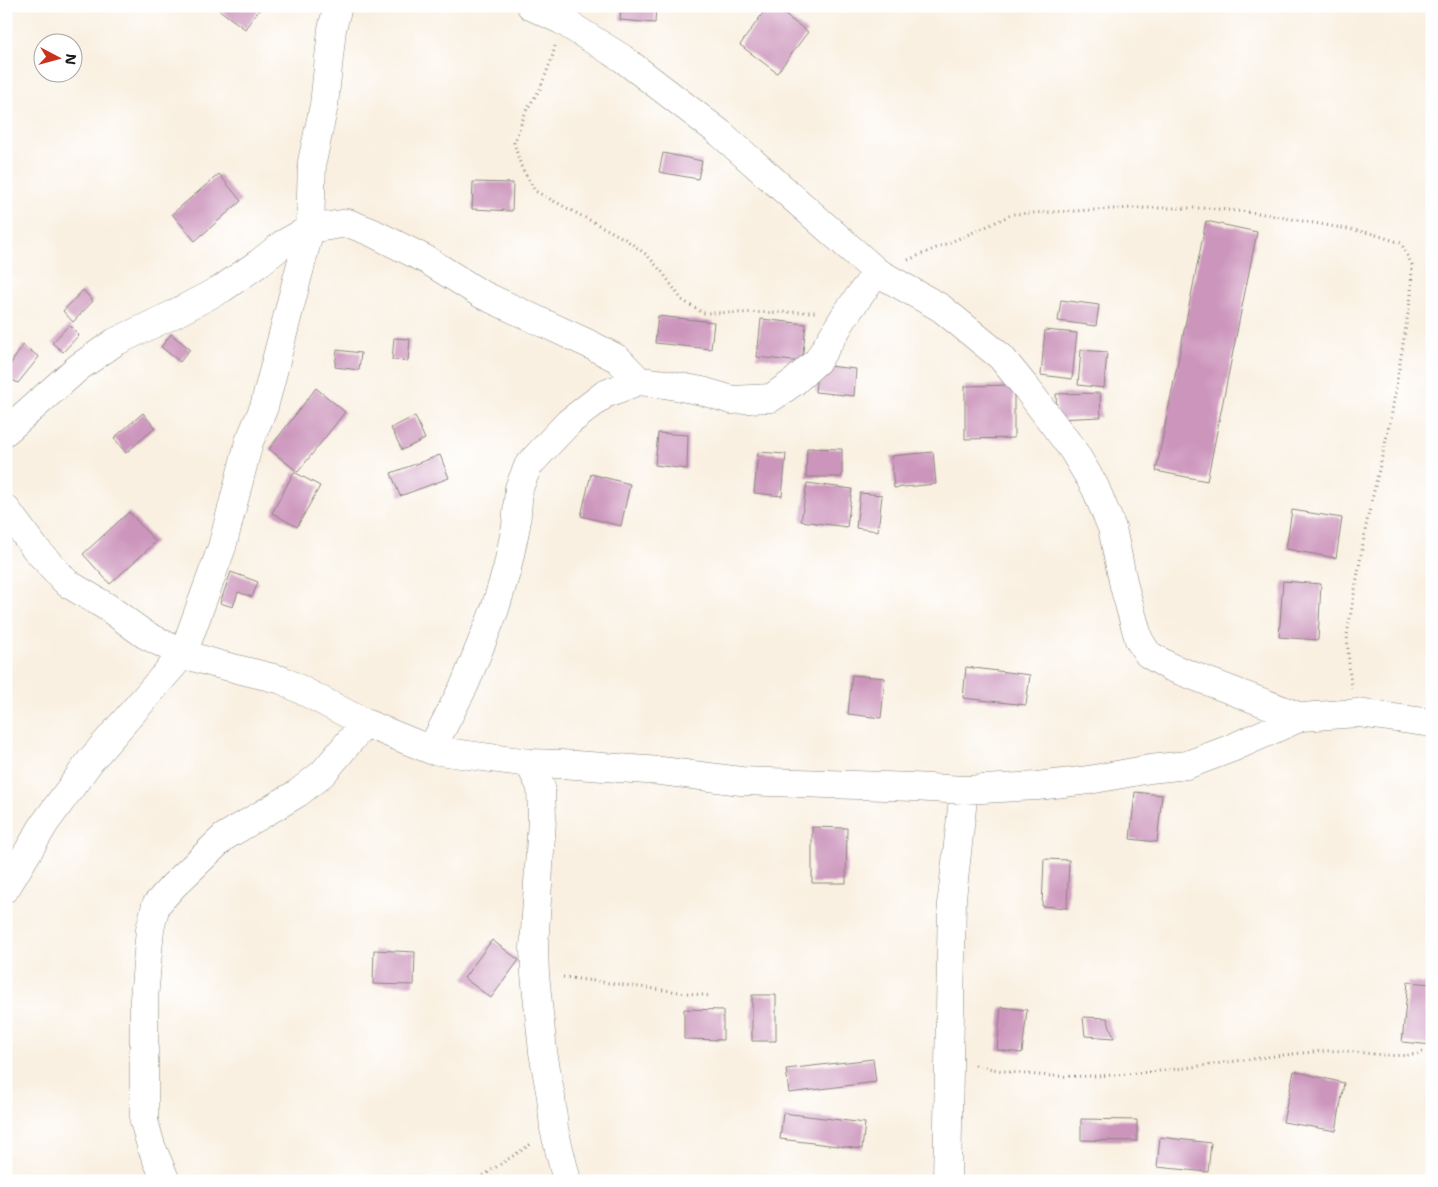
<svg xmlns="http://www.w3.org/2000/svg" width="1438" height="1187" font-family="'Shantell Sans',sans-serif">
<rect width="100%" height="100%" fill="#fff"/>
<filter id="ink" filterUnits="userSpaceOnUse"><feTurbulence type="fractalNoise" baseFrequency=".02" numOctaves="2"/><feDisplacementMap in="SourceGraphic" scale="10" xChannelSelector="R" yChannelSelector="G"/><feConvolveMatrix kernelMatrix="1 2 1 2 8 2 1 2 1" color-interpolation-filters="sRGB"/></filter>
<filter id="wash" filterUnits="userSpaceOnUse"><feTurbulence type="fractalNoise" baseFrequency=".0096" numOctaves="4" result="noise"/><feDisplacementMap in="SourceGraphic" scale="20" xChannelSelector="R" yChannelSelector="G"/><feGaussianBlur stdDeviation="1.12" result="paint"/><feColorMatrix in="noise" values="0 0 0 0 0 0 0 0 0 0 0 0 0 0 0 0 0 1.4 0 .05"/><feComposite in="paint" operator="in"/></filter>
<g filter="url(#wash)">
<rect width="100%" height="100%" fill="#f9f0e1"/>
<g id="blocks">
<path fill="#cc95bc" d="M 214,6 L 262,6 L 245,29 Z
M 621,6 L 656,6 L 655,23 L 620,20 Z
M 768,6 L 773,6 L 808,32 L 777,73 L 740,45 Z
M 663,153 L 702,161 L 698,179 L 659,172 Z
M 219,174 L 241,201 L 195,241 L 172,214 Z
M 473,182 L 513,183 L 512,211 L 472,209 Z
M 1206,221 L 1257,232 L 1207,481 L 1156,471 Z
M 83,290 L 93,301 L 73,322 L 63,311 Z
M 1061,300 L 1099,305 L 1096,326 L 1058,321 Z
M 658,316 L 714,322 L 711,349 L 655,343 Z
M 761,319 L 806,324 L 802,362 L 757,357 Z
M 69,325 L 79,335 L 63,352 L 52,343 Z
M 1045,330 L 1077,333 L 1072,379 L 1041,375 Z
M 171,334 L 190,349 L 180,362 L 161,347 Z
M 394,338 L 410,339 L 408,361 L 392,360 Z
M 23,345 L 39,357 L 18,383 L 6,377 L 6,371 Z
M 337,350 L 361,353 L 359,370 L 335,367 Z
M 1081,350 L 1107,352 L 1104,388 L 1078,385 Z
M 818,365 L 856,369 L 854,396 L 815,392 Z
M 1014,385 L 1014,438 L 965,439 L 965,386 Z
M 316,388 L 345,412 L 298,472 L 269,449 Z
M 1100,393 L 1101,417 L 1057,419 L 1056,394 Z
M 143,413 L 155,428 L 126,453 L 114,438 Z
M 415,416 L 425,439 L 402,450 L 391,428 Z
M 658,433 L 688,435 L 687,469 L 655,465 Z
M 807,448 L 842,449 L 842,477 L 806,477 Z
M 758,452 L 786,454 L 782,496 L 754,493 Z
M 933,452 L 936,484 L 894,488 L 891,456 Z
M 440,455 L 449,478 L 400,496 L 391,473 Z
M 294,472 L 320,486 L 297,527 L 272,513 Z
M 591,474 L 630,484 L 621,526 L 581,516 Z
M 807,483 L 852,489 L 847,527 L 801,521 Z
M 860,493 L 882,495 L 878,531 L 856,528 Z
M 1292,510 L 1342,518 L 1336,558 L 1286,549 Z
M 129,512 L 156,542 L 110,584 L 83,554 Z
M 231,572 L 258,582 L 252,597 L 238,592 L 233,607 L 220,603 Z
M 1283,581 L 1321,584 L 1318,640 L 1279,637 Z
M 966,667 L 1030,675 L 1026,705 L 963,698 Z
M 852,675 L 885,678 L 881,718 L 848,714 Z
M 1135,792 L 1162,795 L 1157,842 L 1130,839 Z
M 812,827 L 847,828 L 846,883 L 812,883 Z
M 1044,859 L 1069,860 L 1067,908 L 1042,906 Z
M 492,940 L 519,960 L 491,998 L 464,978 Z
M 374,950 L 415,952 L 414,985 L 373,984 Z
M 1408,982 L 1432,984 L 1432,1045 L 1402,1042 Z
M 752,995 L 776,995 L 776,1041 L 752,1041 Z
M 1001,1007 L 1027,1010 L 1022,1053 L 997,1050 Z
M 684,1009 L 723,1010 L 723,1040 L 684,1039 Z
M 1083,1017 L 1107,1018 L 1114,1038 L 1085,1036 Z
M 873,1059 L 876,1082 L 789,1093 L 786,1069 Z
M 1294,1071 L 1344,1083 L 1336,1131 L 1283,1122 Z
M 783,1113 L 865,1123 L 862,1149 L 780,1139 Z
M 1081,1119 L 1137,1120 L 1137,1141 L 1081,1140 Z
M 1160,1137 L 1211,1143 L 1208,1172 L 1157,1167 Z"/>
</g>
</g>
<g filter="url(#ink)">
<use href="#blocks" fill-opacity="0" stroke="#8a867e" stroke-width="1"/>
<g fill="none" stroke-linecap="round" stroke-linejoin="round">
<g stroke="#8a867e" stroke-width="29">
<path id="minor" d="M 531,6 L 561,20 L 622,58 L 720,133 L 877,272 L 941,308 L 1001,357 L 1027,389 L 1073,450 L 1095,487 L 1112,528 L 1124,586 L 1139,640 L 1148,654 L 1170,667 L 1301,717
M 6,431 L 79,367 L 115,342 L 170,316 L 223,288 L 259,263 L 283,244 L 310,229 L 312,162 L 324,105 L 332,29 L 338,6
M 6,509 L 34,547 L 67,583 L 107,607 L 144,634 L 183,654 L 217,664 L 282,680 L 365,723 L 431,750 L 529,763 L 541,787 L 542,819 L 534,948 L 535,974 L 543,1052 L 551,1097 L 554,1129 L 567,1181
M 431,750 L 465,684 L 495,609 L 507,569 L 516,526 L 519,488 L 528,466 L 550,442 L 569,422 L 605,394 L 639,381 L 665,384 L 702,391 L 732,400 L 771,398 L 794,382 L 818,360 L 846,314 L 877,272
M 529,763 L 561,764 L 661,771 L 741,781 L 913,787 L 964,790 L 1037,786 L 1089,780 L 1150,769 L 1187,765 L 1232,748 L 1301,717 L 1358,713 L 1432,723
M 6,888 L 45,823 L 91,760 L 183,654 L 222,547 L 249,442 L 264,407 L 310,229 L 348,223 L 371,232 L 427,260 L 481,294 L 589,344 L 618,359 L 639,381
M 166,1181 L 151,1146 L 144,1121 L 144,999 L 150,929 L 156,905 L 173,886 L 224,837 L 298,793 L 323,773 L 365,723
M 947,1181 L 952,898 L 964,790"/>
</g>
<path stroke="#8a867e" stroke-width="3" stroke-dasharray="1 4" stroke-linecap="butt" d="M 555,46 L 552,58 L 540,89 L 526,111 L 514,143 L 521,166 L 535,191 L 625,239 L 647,255 L 663,273 L 682,300 L 703,313 L 818,312
M 908,260 L 981,229 L 1013,214 L 1135,208 L 1207,208 L 1258,213 L 1370,233 L 1401,243 L 1412,265 L 1411,295 L 1391,418 L 1367,521 L 1347,635 L 1350,677 L 1352,688
M 563,977 L 710,996
M 975,1065 C 1089,1094 1212,1059 1326,1051 C 1352,1049 1384,1058 1410,1055 C 1417,1054 1424,1051 1432,1050
M 475,1181 L 531,1144
M 1339,1181 L 1341,1179"/>
<use href="#minor" stroke="#fff" stroke-width="28"/>
</g>
</g>
<rect width="1438" height="1187" fill="none" stroke="#fff" stroke-width="25"/>
<g transform="translate(58 58) rotate(96)"><circle r="24" fill="#ffffff" stroke="#a4a4a4"/>
<path d="M0-4L9 19L0 12L-9 19Z" fill="#c8321e"/>
<text y="-8" font-size="14" font-weight="bold" text-anchor="middle" fill="#1c1c1c">N</text>
</g>
</svg>
